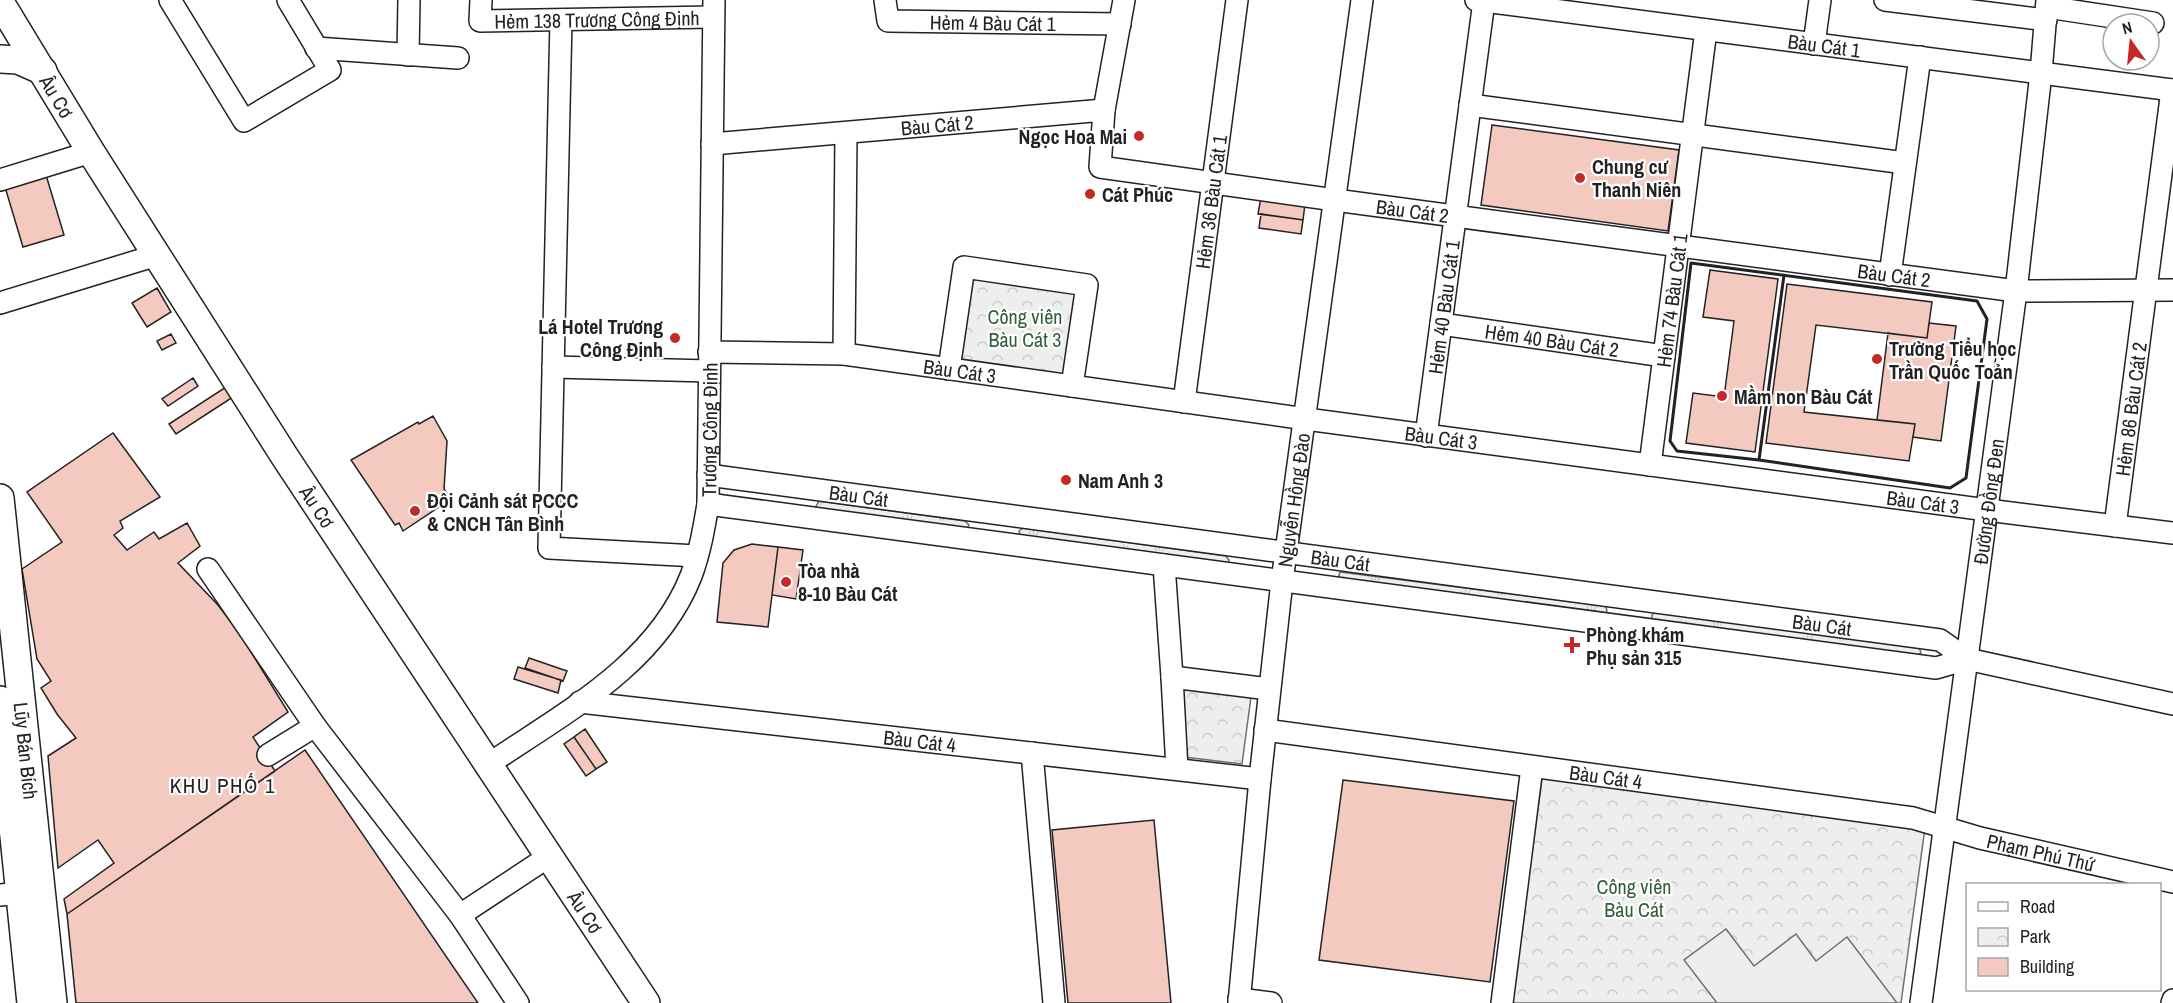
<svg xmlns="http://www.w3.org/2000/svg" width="2173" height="1003" font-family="'Archivo Narrow',sans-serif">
<defs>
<pattern id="grass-tufts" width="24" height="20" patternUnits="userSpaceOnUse" patternTransform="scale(1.5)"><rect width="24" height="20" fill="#eee"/><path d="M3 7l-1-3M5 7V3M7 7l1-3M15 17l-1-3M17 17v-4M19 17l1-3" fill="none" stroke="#ccc"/></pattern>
<pattern id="park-crowns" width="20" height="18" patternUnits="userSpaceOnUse" patternTransform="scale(1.5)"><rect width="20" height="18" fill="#eee"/><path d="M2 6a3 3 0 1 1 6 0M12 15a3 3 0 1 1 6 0" fill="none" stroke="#ccc"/></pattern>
</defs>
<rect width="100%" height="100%" fill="#fff"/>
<path fill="url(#grass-tufts)" stroke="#6f6f6f" stroke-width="1.5" d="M 819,501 L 965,521 L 969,525 L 967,529 L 817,509 L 816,506 Z
M 1023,528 L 1226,556 L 1229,560 L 1228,564 L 1020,536 L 1019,531 Z
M 1340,572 L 1605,606 L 1607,610 L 1606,613 L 1338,578 Z
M 1655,612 L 1919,647 L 1921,653 L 1917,655 L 1654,621 L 1652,619 L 1652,615 Z"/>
<path fill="url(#park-crowns)" stroke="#6f6f6f" stroke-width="1.5" d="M 969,274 L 1082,290 L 1068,379 L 955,362 Z
M 1179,689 L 1251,697 L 1242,764 L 1184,757 Z
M 1542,778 L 1925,828 L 1901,1003 L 1511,1003 Z"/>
<path fill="#eee" stroke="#6f6f6f" stroke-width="1.5" d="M 1726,929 L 1754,966 L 1796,934 L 1816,961 L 1847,937 L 1897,1003 L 1717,1003 L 1684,960 Z"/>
<path fill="#f3c9c0" stroke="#222" stroke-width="1.5" d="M 1492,125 L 1679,150 L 1668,231 L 1481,205 Z
M 46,175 L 64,235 L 23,247 L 5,187 Z
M 1261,197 L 1305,204 L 1303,220 L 1258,214 Z
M 1261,214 L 1303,220 L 1301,234 L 1259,228 Z
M 1710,270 L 1778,279 L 1755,452 L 1686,443 L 1693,393 L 1724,397 L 1734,321 L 1703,317 Z
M 1787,284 L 1932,302 L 1927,338 L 1816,325 L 1804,412 L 1915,424 L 1909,461 L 1766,443 Z
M 157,288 L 171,312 L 147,327 L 132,303 Z
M 1929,323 L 1956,326 L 1941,441 L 1913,437 L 1915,424 L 1877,420 L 1888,333 L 1927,338 Z
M 171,334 L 176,343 L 162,350 L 157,341 Z
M 193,378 L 198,386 L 168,406 L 162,399 Z
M 226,387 L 233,397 L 176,434 L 169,424 Z
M 433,416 L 447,441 L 444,489 L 451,499 L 403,531 L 399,523 L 395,525 L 351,460 L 418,422 L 419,424 Z
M 113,433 L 160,497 L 120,521 L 123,528 L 114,535 L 127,550 L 154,532 L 159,539 L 187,523 L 200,546 L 178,563 L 218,605 L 240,634 L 288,712 L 253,737 L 275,771 L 67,914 L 64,899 L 114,863 L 98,840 L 58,868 L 48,756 L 76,738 L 57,714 L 41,688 L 51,681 L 37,659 L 22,569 L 62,542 L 27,492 Z
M 752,544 L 778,547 L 768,627 L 717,622 L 723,563 L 734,550 Z
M 778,547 L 803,550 L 796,599 L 772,595 Z
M 529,658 L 567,671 L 563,681 L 525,668 Z
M 518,667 L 561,680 L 558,693 L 514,679 Z
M 585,729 L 607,762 L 596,769 L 574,737 Z
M 574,737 L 596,769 L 586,776 L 564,744 Z
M 305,750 L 478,1003 L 76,1003 L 67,914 Z
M 1343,780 L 1514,801 L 1490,982 L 1319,960 Z
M 1154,820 L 1171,1003 L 1068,1003 L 1052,830 Z"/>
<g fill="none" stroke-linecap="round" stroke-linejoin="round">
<g stroke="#222" stroke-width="24">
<g id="minor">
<path d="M 170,0 L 244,121 L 330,70 L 288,0"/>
<path id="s1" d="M 481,0 L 480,21 L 713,17"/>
<path id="s2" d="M 885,0 L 888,21 L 1120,24"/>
<path id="s3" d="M 1476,0 L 2173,90"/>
<path d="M 1885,0 L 2046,20"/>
<path d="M 2047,7 L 2153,23"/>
<path d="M 561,20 L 549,548 L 697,556"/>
<path d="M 1814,44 L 1820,0"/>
<path d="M 316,48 L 458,58"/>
<path d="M 408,55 L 409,0"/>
<path d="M 1470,105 L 1905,163"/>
<path d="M 1104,110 L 1124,0"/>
<path id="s4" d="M 712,144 L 1104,110 L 1100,167 L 1335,200 L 2016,291 L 2173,290"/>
<path d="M 0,180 L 91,152"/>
<path d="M 1890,275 L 1920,57"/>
<path d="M 0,303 L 157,255"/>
<path id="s5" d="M 1441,324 L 1664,356"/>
<path id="s6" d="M 709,352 L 844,354 L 1306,419 L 1987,510 L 2173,533"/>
<path d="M 844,354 L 846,133"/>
<path d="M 553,367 L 709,371"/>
<path d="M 949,369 L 964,267 L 1087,285 L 1072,386"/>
<path id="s7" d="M 1184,402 L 1237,0"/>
<path id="s8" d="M 1426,436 L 1484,1"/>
<path id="s9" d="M 1650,465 L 1706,30"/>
<path id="s10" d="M 708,475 L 1940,640 L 1967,659 L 2173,704"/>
<path d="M 708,504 L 1936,668 L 1967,659"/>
<path id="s11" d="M 2115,526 L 2172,90"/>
<path d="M 1164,565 L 1172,677"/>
<path d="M 208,569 L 315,726"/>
<path id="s12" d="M 580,702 L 1260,779"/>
<path id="s13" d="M 1265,730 L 1913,818 L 1980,838 L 2173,882"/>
<path d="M 1032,753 L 1054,1003"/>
<path d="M 268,755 L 315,726 L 460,915"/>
<path id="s14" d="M 489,764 C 564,713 656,665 691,576 C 700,552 704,528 708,504 L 714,0"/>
<path d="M 1177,769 L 1172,677 L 1269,689"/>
<path d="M 0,895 L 20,893"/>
<path d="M 1239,999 L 1271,1003"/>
<path d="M 518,1003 L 460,915 L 548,857"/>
<path id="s15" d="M 1239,1003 L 1260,779 L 1282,581 L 1362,0"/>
<path d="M 1502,1003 L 1532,767"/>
<path id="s16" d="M 1921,1003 L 2016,291 L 2041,73 L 2047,0"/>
<path d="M 2172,1003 L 2173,1000"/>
</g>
</g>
<g stroke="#222" stroke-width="30">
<g id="major">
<path id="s17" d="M 0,2 L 91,152 L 285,457 L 646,1003"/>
<path d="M 0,59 L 18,60 L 43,71"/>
<path id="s18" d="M 0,498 L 53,1003"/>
<path d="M 0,700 L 31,1003"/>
</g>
</g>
<use href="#minor" stroke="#fff" stroke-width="21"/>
<use href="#major" stroke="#fff" stroke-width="27"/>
<path stroke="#222" stroke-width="3" d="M 1691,263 L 1977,301 L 1987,319 L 1966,478 L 1950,488 L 1759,460 L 1677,451 L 1670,441 Z
M 1759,460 L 1784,275"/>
</g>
<g fill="#c62828" stroke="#fff" stroke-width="2">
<circle cx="1139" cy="136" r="6"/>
<circle cx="1580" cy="178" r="6"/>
<circle cx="1090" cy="194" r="6"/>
<circle cx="675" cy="338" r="6"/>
<circle cx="1877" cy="359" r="6"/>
<circle cx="1722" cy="396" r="6"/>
<circle cx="1066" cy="480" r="6"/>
<circle cx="415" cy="511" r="6"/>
<circle cx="786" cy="582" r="6"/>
<path d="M1569 636h6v6h6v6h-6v6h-6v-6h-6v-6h6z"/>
</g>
<g text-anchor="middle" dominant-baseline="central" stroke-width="4.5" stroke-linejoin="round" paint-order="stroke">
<g font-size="20" fill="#222" stroke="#fff">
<text stroke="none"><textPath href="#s1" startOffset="138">Hẻm 138 Trương Công Định</textPath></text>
<text stroke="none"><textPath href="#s2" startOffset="126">Hẻm 4 Bàu Cát 1</textPath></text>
<text stroke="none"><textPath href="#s3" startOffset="351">Bàu Cát 1</textPath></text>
<text stroke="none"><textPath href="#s17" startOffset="110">Âu Cơ</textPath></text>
<text stroke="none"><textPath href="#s4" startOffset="226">Bàu Cát 2</textPath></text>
<text stroke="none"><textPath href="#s7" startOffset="202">Hẻm 36 Bàu Cát 1</textPath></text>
<text stroke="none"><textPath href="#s4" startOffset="766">Bàu Cát 2</textPath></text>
<text stroke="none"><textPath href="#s4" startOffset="1252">Bàu Cát 2</textPath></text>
<text stroke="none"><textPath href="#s9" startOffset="166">Hẻm 74 Bàu Cát 1</textPath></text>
<text stroke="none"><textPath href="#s8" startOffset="130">Hẻm 40 Bàu Cát 1</textPath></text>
<text stroke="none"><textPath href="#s5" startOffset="112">Hẻm 40 Bàu Cát 2</textPath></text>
<text stroke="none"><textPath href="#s6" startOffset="252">Bàu Cát 3</textPath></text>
<text stroke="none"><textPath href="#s11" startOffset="118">Hẻm 86 Bàu Cát 2</textPath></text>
<text stroke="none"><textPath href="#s14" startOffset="429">Trương Công Định</textPath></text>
<text stroke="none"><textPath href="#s6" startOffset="738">Bàu Cát 3</textPath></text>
<text stroke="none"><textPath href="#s10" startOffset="152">Bàu Cát</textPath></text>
<text stroke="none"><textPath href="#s15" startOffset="506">Nguyễn Hồng Đào</textPath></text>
<text stroke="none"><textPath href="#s6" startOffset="1224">Bàu Cát 3</textPath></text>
<text stroke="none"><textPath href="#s16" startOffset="506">Đường Đồng Đen</textPath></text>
<text stroke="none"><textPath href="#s17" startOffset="596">Âu Cơ</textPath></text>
<text stroke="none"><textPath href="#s10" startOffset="638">Bàu Cát</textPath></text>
<text stroke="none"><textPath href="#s10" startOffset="1124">Bàu Cát</textPath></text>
<text stroke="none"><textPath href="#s12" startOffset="342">Bàu Cát 4</textPath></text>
<text stroke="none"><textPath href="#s18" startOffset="254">Lũy Bán Bích</textPath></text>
<text stroke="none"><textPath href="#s13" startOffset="344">Bàu Cát 4</textPath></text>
<text stroke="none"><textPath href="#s13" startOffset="786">Phạm Phú Thứ</textPath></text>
<text stroke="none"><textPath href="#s17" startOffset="1082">Âu Cơ</textPath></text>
</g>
<g font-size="20" font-weight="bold" fill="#222" stroke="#fff" text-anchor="start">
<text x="1127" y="136" text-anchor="end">Ngọc Hoa Mai</text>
<text x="1592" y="166">Chung cư<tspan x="1592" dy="23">Thanh Niên</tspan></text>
<text x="1102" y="194">Cát Phúc</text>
<text x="663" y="326" text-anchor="end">Lá Hotel Trương<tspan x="663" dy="23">Công Định</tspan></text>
<text x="1889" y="348">Trường Tiểu học<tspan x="1889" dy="23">Trần Quốc Toản</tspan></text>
<text x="1734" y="396">Mầm non Bàu Cát</text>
<text x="1078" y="480">Nam Anh 3</text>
<text x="427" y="500">Đội Cảnh sát PCCC<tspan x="427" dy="23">&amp; CNCH Tân Bình</tspan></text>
<text x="798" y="570">Tòa nhà<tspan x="798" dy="23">8-10 Bàu Cát</tspan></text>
<text x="1586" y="634">Phòng khám<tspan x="1586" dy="23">Phụ sản 315</tspan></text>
</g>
<g font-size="20" fill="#2f5e38" stroke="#fff">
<text x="1025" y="316">Công viên<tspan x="1025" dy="23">Bàu Cát 3</tspan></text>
<text x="1634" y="886">Công viên<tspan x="1634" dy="23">Bàu Cát</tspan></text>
</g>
<g font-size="21" letter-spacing="1.5" fill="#222" stroke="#fff">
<text x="223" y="785">KHU PHỐ 1</text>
</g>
</g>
<rect x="1966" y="883" width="195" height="108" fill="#ffffff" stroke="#a7a7a7" stroke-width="1.5"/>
<rect x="1978" y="902" width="30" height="9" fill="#ffffff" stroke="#a7a7a7" stroke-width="1.5"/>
<text x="2020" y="913" font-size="18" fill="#222222">Road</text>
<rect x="1978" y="928" width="30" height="18" fill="url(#park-crowns)" stroke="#a7a7a7" stroke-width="1.5"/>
<text x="2020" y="943" font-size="18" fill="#222222">Park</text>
<rect x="1978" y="958" width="30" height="18" fill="#f3c9c0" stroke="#a7a7a7" stroke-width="1.5"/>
<text x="2020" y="973" font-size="18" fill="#222222">Building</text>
<g transform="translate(2131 42) rotate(345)"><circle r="28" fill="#ffffff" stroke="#a7a7a7" stroke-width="1.5"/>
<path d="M0-4.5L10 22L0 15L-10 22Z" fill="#c62828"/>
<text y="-9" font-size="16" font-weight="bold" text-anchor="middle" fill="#222222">N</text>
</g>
</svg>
